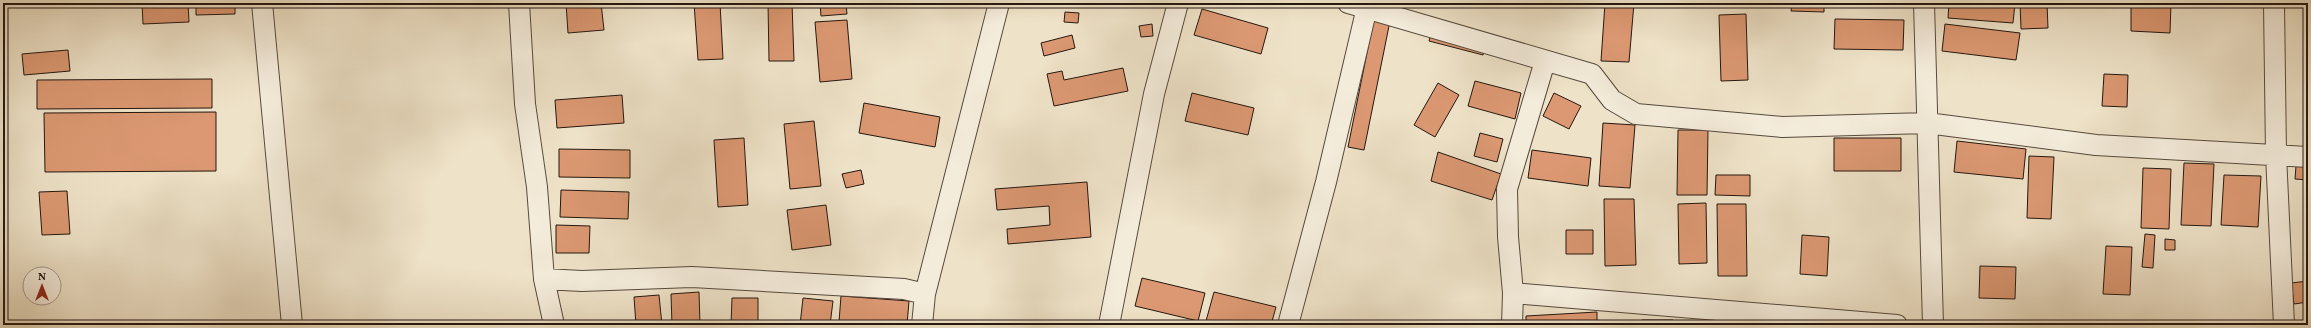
<svg xmlns="http://www.w3.org/2000/svg" width="2311" height="328" font-family="Vollkorn,serif">
<rect width="100%" height="100%" fill="#eee2c8"/>
<filter id="stains"><feTurbulence type="fractalNoise" baseFrequency=".005" numOctaves="4"/><feColorMatrix values="0 0 0 0 .2 0 0 0 0 .09 0 0 0 0 .02 0 0 0 .5 -.17"/></filter>
<radialGradient id="worn" r=".72"><stop offset=".6" stop-color="#630" stop-opacity="0"/><stop offset="1" stop-color="#630" stop-opacity=".3"/></radialGradient>
<path fill="#db9872" stroke="#24170f" d="M 142,3 L 188,3 L 189,22 L 143,24 Z
M 196,3 L 235,3 L 235,14 L 196,15 Z
M 566,3 L 601,3 L 604,30 L 568,33 Z
M 694,3 L 720,3 L 723,59 L 698,60 Z
M 768,3 L 792,3 L 794,61 L 769,61 Z
M 820,3 L 846,3 L 847,14 L 821,16 Z
M 1605,3 L 1634,3 L 1629,62 L 1601,61 Z
M 1792,3 L 1824,3 L 1824,12 L 1791,11 Z
M 1949,3 L 2015,3 L 2013,23 L 1948,18 Z
M 2020,3 L 2047,3 L 2048,28 L 2021,29 Z
M 2131,3 L 2171,3 L 2170,33 L 2131,31 Z
M 1202,9 L 1268,28 L 1261,54 L 1194,35 Z
M 1065,12 L 1079,13 L 1078,23 L 1064,22 Z
M 1375,13 L 1391,16 L 1364,150 L 1348,147 Z
M 1746,14 L 1748,80 L 1721,81 L 1719,15 Z
M 1835,19 L 1904,20 L 1903,50 L 1834,49 Z
M 847,20 L 852,79 L 820,82 L 815,22 Z
M 1152,24 L 1153,36 L 1141,37 L 1139,26 Z
M 1945,24 L 2020,33 L 2016,60 L 1942,51 Z
M 1432,30 L 1485,44 L 1483,55 L 1429,41 Z
M 1072,35 L 1075,48 L 1044,56 L 1041,43 Z
M 68,50 L 70,71 L 24,75 L 22,54 Z
M 1123,68 L 1128,91 L 1054,106 L 1047,74 L 1062,71 L 1064,80 Z
M 2104,74 L 2128,75 L 2127,107 L 2102,106 Z
M 212,79 L 212,108 L 37,109 L 37,80 Z
M 1475,81 L 1521,93 L 1515,119 L 1468,106 Z
M 1438,83 L 1459,95 L 1435,137 L 1414,125 Z
M 1192,93 L 1254,108 L 1248,135 L 1185,121 Z
M 1554,93 L 1581,106 L 1569,129 L 1543,116 Z
M 622,95 L 624,123 L 557,128 L 555,100 Z
M 864,103 L 940,117 L 935,147 L 859,133 Z
M 216,112 L 216,171 L 45,172 L 44,113 Z
M 814,121 L 821,186 L 790,189 L 784,124 Z
M 1603,123 L 1635,125 L 1630,188 L 1599,186 Z
M 1678,130 L 1708,130 L 1707,195 L 1677,195 Z
M 1480,133 L 1503,139 L 1497,162 L 1474,156 Z
M 744,138 L 748,205 L 718,207 L 714,140 Z
M 1834,138 L 1901,138 L 1901,171 L 1834,171 Z
M 1957,141 L 2026,149 L 2023,179 L 1954,172 Z
M 559,149 L 630,150 L 630,178 L 559,177 Z
M 1532,150 L 1591,158 L 1588,186 L 1528,178 Z
M 1438,152 L 1501,174 L 1492,200 L 1431,181 Z
M 2029,156 L 2054,157 L 2051,219 L 2027,218 Z
M 2184,163 L 2214,164 L 2211,226 L 2181,225 Z
M 2296,166 L 2308,166 L 2308,180 L 2295,179 Z
M 2143,168 L 2171,169 L 2169,229 L 2141,228 Z
M 861,170 L 864,184 L 846,188 L 842,174 Z
M 1716,175 L 1750,175 L 1750,196 L 1715,195 Z
M 2224,175 L 2261,176 L 2258,227 L 2221,225 Z
M 1087,182 L 1091,237 L 1008,244 L 1007,229 L 1050,225 L 1049,206 L 997,210 L 995,189 Z
M 561,190 L 629,192 L 628,219 L 560,217 Z
M 67,191 L 70,234 L 42,235 L 39,192 Z
M 1604,199 L 1634,199 L 1636,265 L 1605,266 Z
M 1706,203 L 1707,263 L 1679,264 L 1678,204 Z
M 1717,204 L 1746,204 L 1747,276 L 1718,276 Z
M 826,205 L 831,245 L 792,250 L 787,210 Z
M 556,225 L 590,226 L 589,253 L 556,253 Z
M 1566,230 L 1593,230 L 1593,254 L 1566,254 Z
M 2145,234 L 2155,235 L 2153,268 L 2142,267 Z
M 1802,235 L 1829,237 L 1827,276 L 1800,274 Z
M 2165,239 L 2175,240 L 2175,250 L 2165,250 Z
M 2106,246 L 2132,247 L 2130,295 L 2103,294 Z
M 2308,253 L 2308,279 L 2306,279 Z
M 1980,266 L 2016,267 L 2015,299 L 1979,298 Z
M 1142,278 L 1205,293 L 1198,321 L 1135,306 Z
M 2308,281 L 2308,302 L 2294,304 L 2291,283 Z
M 699,292 L 700,325 L 672,325 L 671,294 Z
M 1214,292 L 1276,307 L 1271,325 L 1221,325 L 1206,321 Z
M 659,295 L 662,325 L 636,325 L 634,297 Z
M 841,296 L 909,301 L 907,325 L 839,322 Z
M 732,298 L 758,298 L 758,325 L 731,325 Z
M 803,298 L 833,301 L 830,325 L 800,325 Z
M 1597,312 L 1597,325 L 1526,325 L 1526,316 Z
M 1642,320 L 1673,320 L 1673,325 L 1642,325 Z
M 1702,321 L 1703,325 L 1678,325 L 1678,322 Z
M 728,322 L 728,325 L 715,325 L 715,323 Z"/>
<g fill="none" stroke-linecap="round" stroke-linejoin="round">
<g stroke="#564a3d" stroke-width="22">
<path id="minor" d="M 262,3 L 292,325
M 519,3 L 525,104 L 537,187 L 544,279
M 1348,3 L 1592,74 L 1612,100 L 1636,114 L 1782,127 L 1927,123 L 2096,145 L 2308,157
M 1924,3 L 1933,325
M 2274,3 L 2276,155 L 2284,325
M 1513,293 L 1897,325
M 925,294 L 999,3
M 554,325 L 544,279 L 582,281 L 692,277 L 904,289 L 925,294 L 922,325
M 1109,325 L 1154,94 L 1178,3
M 1288,325 L 1326,182 L 1368,3
M 1512,325 L 1513,293 L 1508,237 L 1507,189 L 1545,61"/>
</g>
<use href="#minor" stroke="#f4ecdb" stroke-width="20"/>
</g>
<rect width="2311" height="328" fill="none" stroke="#eee2c8" stroke-width="16"/>
<rect x="4" y="4" width="2303" height="320" fill="none" stroke="#24170f" stroke-width="2"/>
<rect x="8" y="8" width="2295" height="312" fill="none" stroke="#24170f"/>
<g transform="translate(42 286)"><circle r="19" fill="#f4ecdb" stroke="#a19789"/>
<path d="M0-3L7 15L0 10L-7 15Z" fill="#8f2418"/>
<text y="-6" font-size="11" font-weight="bold" text-anchor="middle" fill="#24170f">N</text>
</g>
<rect width="100%" height="100%" filter="url(#stains)"/>
<rect width="100%" height="100%" fill="url(#worn)"/>
</svg>
